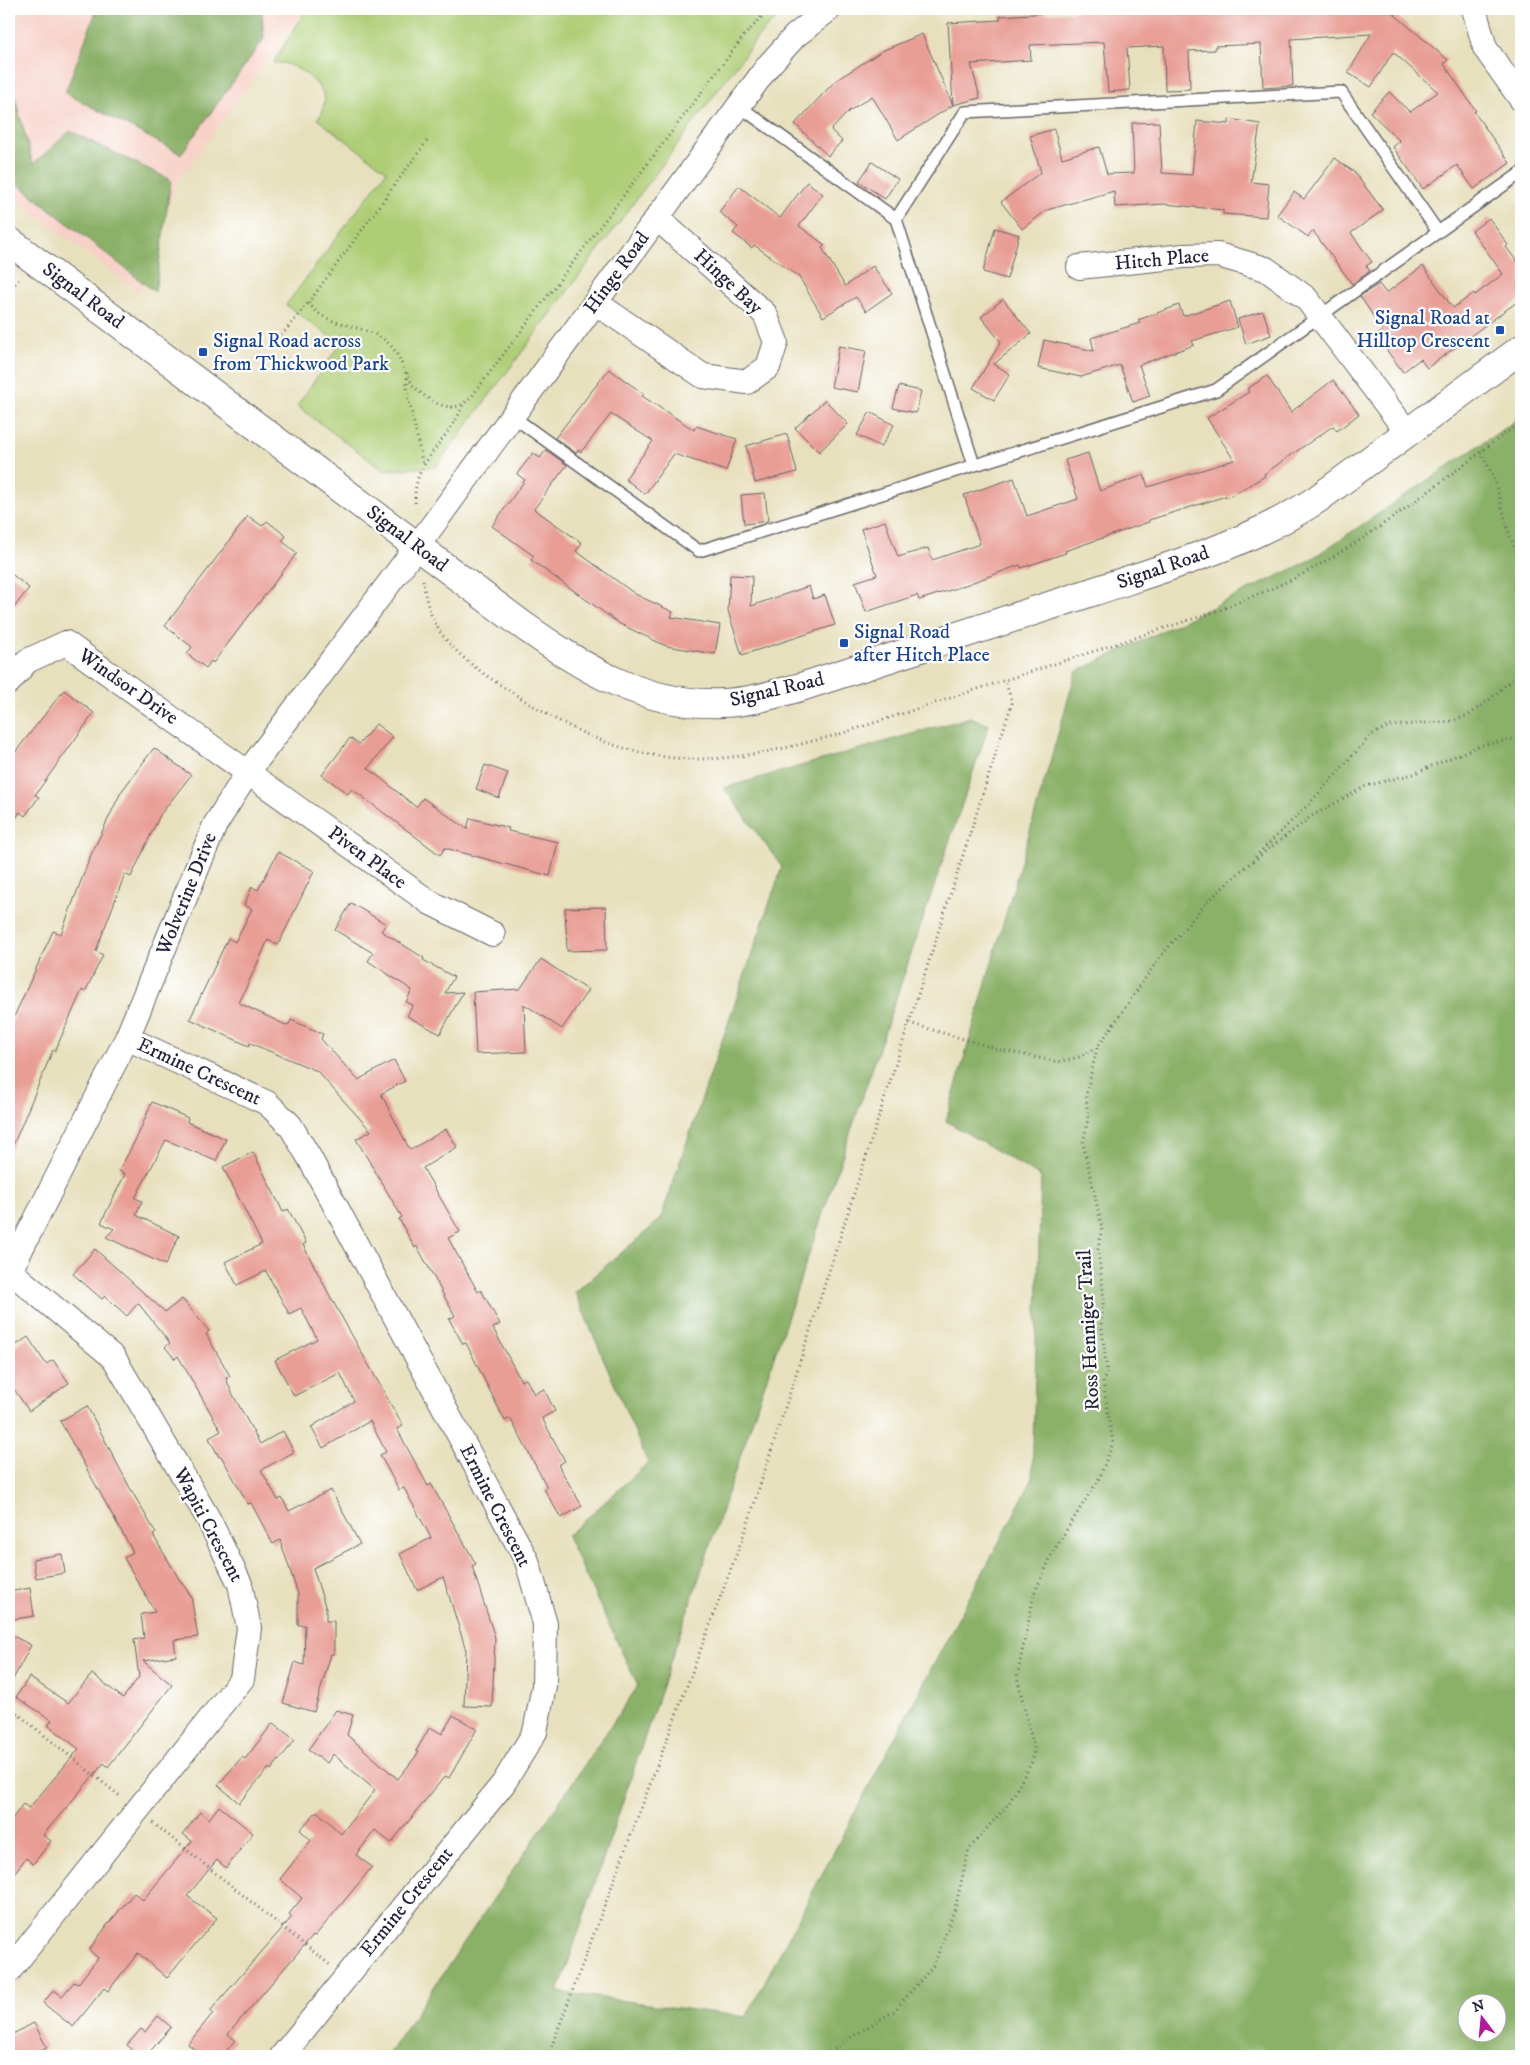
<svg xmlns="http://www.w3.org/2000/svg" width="1530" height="2065" font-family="'IM FELL DW Pica',serif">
<rect width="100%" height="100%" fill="#fff"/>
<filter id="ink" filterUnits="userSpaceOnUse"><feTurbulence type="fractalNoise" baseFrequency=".02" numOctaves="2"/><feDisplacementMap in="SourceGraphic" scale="10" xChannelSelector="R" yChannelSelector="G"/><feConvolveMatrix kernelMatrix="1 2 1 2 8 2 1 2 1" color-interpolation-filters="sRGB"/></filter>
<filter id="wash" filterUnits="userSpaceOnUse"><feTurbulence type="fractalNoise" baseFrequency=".0096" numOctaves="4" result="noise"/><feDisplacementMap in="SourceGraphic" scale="20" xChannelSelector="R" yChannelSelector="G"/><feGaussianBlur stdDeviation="1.12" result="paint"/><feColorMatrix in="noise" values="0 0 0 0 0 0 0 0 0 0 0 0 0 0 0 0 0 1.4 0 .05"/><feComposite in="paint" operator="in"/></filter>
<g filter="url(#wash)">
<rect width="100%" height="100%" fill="#e7e0bd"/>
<path fill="#f7d1c7" d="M 9,9 L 306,9 L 177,182 L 139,292 L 9,195 Z"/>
<path fill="#aece76" stroke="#687858" d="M 307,9 L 786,9 L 757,38 L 436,467 L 383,470 L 297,406 L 340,344 L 286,305 L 387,171 L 317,119 L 322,113 L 325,97 C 317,79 294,61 273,63 Z"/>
<path fill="#8ab167" stroke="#566a51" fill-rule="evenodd" d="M 97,9 L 253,9 L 262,13 L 264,39 L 181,154 L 65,93 Z
M 9,93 L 14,94 L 33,164 L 70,131 L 171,180 L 155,292 L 9,177 Z
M 1521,417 L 1521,2056 L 387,2056 L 638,1686 L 567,1536 L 648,1463 L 575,1292 L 660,1220 L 782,867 L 724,788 L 971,717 L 989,725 L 558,1992 L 746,2017 L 1032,1480 L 1041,1177 L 946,1121 L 1076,672 L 1307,562 ZM 1468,2002 L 1498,2002 L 1498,2032 L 1468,2032 Z"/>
<g id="blocks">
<path fill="#e89e95" d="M 1113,9 L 1260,9 L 1260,11 L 1295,9 L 1388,9 L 1448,60 L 1444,64 L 1476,111 L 1474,112 L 1510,163 L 1474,189 L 1457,165 L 1423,189 L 1393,147 L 1400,141 L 1370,112 L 1389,92 L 1410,112 L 1438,92 L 1393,52 L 1371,87 L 1348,73 L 1371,34 L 1291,39 L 1293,86 L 1263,88 L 1261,44 L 1215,46 L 1215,50 L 1189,51 L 1190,89 L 1165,90 L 1164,46 L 1127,48 L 1130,90 L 1108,92 L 1104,42 L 1030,45 L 1031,60 L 971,64 L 980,98 L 953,105 L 948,23 L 1000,20 L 1000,16 Z
M 922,34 L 953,105 L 898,140 L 872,96 L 849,111 L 831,130 L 842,141 L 828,156 L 795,124 L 835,81 L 882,51 Z
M 1229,119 L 1260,124 L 1251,182 L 1269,184 L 1266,217 L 1223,214 L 1223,210 L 1165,204 L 1115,207 L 1114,191 L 1047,210 L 1022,229 L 1001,202 L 1041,172 L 1030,136 L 1054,129 L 1062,158 L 1099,147 L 1107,174 L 1134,173 L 1132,123 L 1159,122 L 1162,173 L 1192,175 L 1197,121 L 1229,124 Z
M 1335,158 L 1354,172 L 1383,210 L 1351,233 L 1372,262 L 1366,266 L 1370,271 L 1352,284 L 1313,231 L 1308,237 L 1277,215 L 1294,192 L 1304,199 Z
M 872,162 L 898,179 L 885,199 L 859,181 Z
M 807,182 L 823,194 L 799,226 L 825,245 L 822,248 L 845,286 L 873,266 L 892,293 L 866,311 L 856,297 L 823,317 L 799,277 L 754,245 L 752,248 L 733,233 L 738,227 L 719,212 L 739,186 L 780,218 Z
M 1489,218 L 1508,245 L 1506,247 L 1518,263 L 1521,261 L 1521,299 L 1427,368 L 1420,359 L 1403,372 L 1376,336 L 1383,331 L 1360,296 L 1379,284 L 1386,293 L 1423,266 L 1453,308 L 1474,293 L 1475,295 L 1503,274 L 1472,231 Z
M 995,228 L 1019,235 L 1007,279 L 983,272 Z
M 1003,299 L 1031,334 L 994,364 L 1010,374 L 994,400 L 973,388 L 1001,342 L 981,317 Z
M 1230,301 L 1238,327 L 1192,341 L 1194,345 L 1139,365 L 1150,396 L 1133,402 L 1120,365 L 1081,377 L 1038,368 L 1044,340 L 1094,351 L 1091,338 L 1140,323 L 1138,320 L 1179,305 L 1183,316 Z
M 1263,311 L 1271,335 L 1246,344 L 1238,319 Z
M 839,346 L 866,351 L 858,392 L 831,387 Z
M 609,369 L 644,394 L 642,396 L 694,430 L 696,426 L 737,439 L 726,471 L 674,454 L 645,494 L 625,479 L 653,441 L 623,422 L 611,414 L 581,452 L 578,450 L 576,453 L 555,438 Z
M 1267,376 L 1291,412 L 1333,380 L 1359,414 L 1337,431 L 1333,426 L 1264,474 L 1265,476 L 1227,498 L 1226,496 L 1149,520 L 1149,522 L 1065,551 L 1066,553 L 1021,568 L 1020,565 L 957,588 L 919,600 L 917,595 L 866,612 L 855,582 L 877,575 L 861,529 L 885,521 L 898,557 L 928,548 L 932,560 L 980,544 L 964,495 L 1014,478 L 1027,516 L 1078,499 L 1065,460 L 1088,453 L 1100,491 L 1144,475 L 1148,487 L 1234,460 L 1207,418 L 1249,392 L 1247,389 Z
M 899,386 L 921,391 L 916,413 L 893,408 Z
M 825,400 L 848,424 L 819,452 L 795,428 Z
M 870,412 L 894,425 L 881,447 L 857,435 Z
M 787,434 L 797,472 L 755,483 L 746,446 Z
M 546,450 L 567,465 L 534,509 L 582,543 L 576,551 L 635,594 L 673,612 L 671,617 L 720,625 L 715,654 L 666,646 L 620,624 L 531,560 L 534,556 L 492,526 L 525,480 L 517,474 L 533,453 L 540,458 Z
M 765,493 L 768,521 L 744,524 L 741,495 Z
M 248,516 L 262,526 L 267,521 L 286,536 L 282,541 L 297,553 L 213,663 L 211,661 L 206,668 L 187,654 L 192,647 L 165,626 Z
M 9,572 L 29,588 L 9,614 Z
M 730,575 L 752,576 L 751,606 L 809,586 L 813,599 L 825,595 L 835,625 L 742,655 L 728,611 Z
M 64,690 L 94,713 L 35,795 L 39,797 L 25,816 L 20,812 L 9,828 L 9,760 Z
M 376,724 L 393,737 L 368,768 L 416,807 L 423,798 L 467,829 L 470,818 L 509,828 L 508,831 L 558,842 L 550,876 L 445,848 L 440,855 L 352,789 L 348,794 L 322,775 L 350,738 L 359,744 Z
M 154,748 L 191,775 L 160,815 L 131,877 L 125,874 L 96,951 L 103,955 L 85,992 L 82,990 L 55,1051 L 53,1050 L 9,1155 L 9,1028 L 53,931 L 61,934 L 90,857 L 121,792 Z
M 485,765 L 508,773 L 499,798 L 476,789 Z
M 278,852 L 314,871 L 278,945 L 268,940 L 239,1003 L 288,1026 L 291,1020 L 323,1034 L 321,1039 L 358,1080 L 394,1060 L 405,1081 L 381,1094 L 410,1150 L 446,1129 L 457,1147 L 423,1168 L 460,1232 L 448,1238 L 478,1292 L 481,1290 L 500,1324 L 493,1328 L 521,1381 L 526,1379 L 534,1394 L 544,1389 L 555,1411 L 542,1418 L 565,1461 L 558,1465 L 582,1506 L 561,1518 L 544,1489 L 547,1487 L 510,1418 L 505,1421 L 466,1343 L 463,1344 L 449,1319 L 455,1316 L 417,1246 L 415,1248 L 399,1219 L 402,1217 L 356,1139 L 371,1131 L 317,1071 L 250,1043 L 249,1046 L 190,1019 L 228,938 L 235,942 L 252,909 L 244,905 L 252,887 L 258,890 Z
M 351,903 L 386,924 L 381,931 L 424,958 L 423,960 L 454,977 L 445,993 L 463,992 L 440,1034 L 407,1016 L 413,1005 L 406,1002 L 412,990 L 368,961 L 373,953 L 335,930 Z
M 606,907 L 607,950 L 567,951 L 565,908 Z
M 541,959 L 588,990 L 562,1029 L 524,1004 L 526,1052 L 476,1054 L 473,992 L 520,989 Z
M 152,1102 L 188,1118 L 187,1122 L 226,1139 L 216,1161 L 166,1140 L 135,1198 L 142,1201 L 136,1215 L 179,1236 L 165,1265 L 106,1237 L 114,1229 L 101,1223 L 125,1174 L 119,1171 L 138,1135 Z
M 253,1152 L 283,1212 L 288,1209 L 306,1243 L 303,1245 L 331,1298 L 403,1426 L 397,1429 L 428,1486 L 431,1484 L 476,1564 L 472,1566 L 495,1638 L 492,1707 L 464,1706 L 466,1650 L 443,1577 L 417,1590 L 400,1554 L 431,1538 L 404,1488 L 399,1490 L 380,1455 L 386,1452 L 370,1421 L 323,1448 L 311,1427 L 354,1401 L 340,1373 L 294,1396 L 275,1360 L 317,1339 L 301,1308 L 289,1314 L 266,1271 L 237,1285 L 225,1262 L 262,1244 L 223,1167 Z
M 95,1249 L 165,1312 L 182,1299 L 209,1331 L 206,1334 L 230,1376 L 226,1378 L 231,1391 L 260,1444 L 283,1431 L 294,1452 L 261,1470 L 278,1500 L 282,1498 L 289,1511 L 331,1490 L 360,1544 L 313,1568 L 326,1609 L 326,1621 L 334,1621 L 334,1654 L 331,1654 L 314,1712 L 283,1703 L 295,1662 L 304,1665 L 305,1625 L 298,1625 L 298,1594 L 280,1540 L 273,1544 L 251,1503 L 248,1504 L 221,1456 L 219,1457 L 209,1438 L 221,1431 L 178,1356 L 175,1359 L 165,1347 L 170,1343 L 138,1303 L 127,1316 L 105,1296 L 102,1299 L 73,1274 Z
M 28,1337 L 46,1364 L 53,1360 L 69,1383 L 29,1411 L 9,1382 L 9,1350 Z
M 87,1406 L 130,1488 L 156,1533 L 153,1535 L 179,1579 L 191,1596 L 198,1637 L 174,1640 L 176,1656 L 143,1661 L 172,1685 L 108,1767 L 104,1763 L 43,1835 L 51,1841 L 33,1864 L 26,1858 L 9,1880 L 9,1823 L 23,1804 L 29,1808 L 79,1749 L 48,1725 L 52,1720 L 16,1697 L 29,1677 L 68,1703 L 92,1674 L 123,1698 L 139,1677 L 134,1640 L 144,1638 L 141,1614 L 155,1612 L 124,1558 L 133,1552 L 60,1421 Z
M 62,1554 L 65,1573 L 36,1578 L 33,1559 Z
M 30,1588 L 34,1616 L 9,1620 L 9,1592 Z
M 9,1634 L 31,1645 L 9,1687 Z
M 336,1710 L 353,1715 L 347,1735 L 398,1779 L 419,1752 L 416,1751 L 430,1727 L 442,1734 L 453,1715 L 477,1729 L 449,1778 L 445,1776 L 391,1843 L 375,1830 L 356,1855 L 372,1867 L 315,1936 L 313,1935 L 228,2034 L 235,2040 L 222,2056 L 203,2056 L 188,2044 L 213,2013 L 210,2011 L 292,1917 L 289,1914 L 302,1898 L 280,1879 L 311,1840 L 300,1830 L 317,1811 L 341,1834 L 375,1790 L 333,1754 L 327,1763 L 308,1750 Z
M 273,1723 L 295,1740 L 271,1770 L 269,1768 L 239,1803 L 218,1785 L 242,1757 L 245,1759 Z
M 219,1806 L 253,1833 L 226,1868 L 217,1860 L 187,1896 L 217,1918 L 167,1978 L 138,1953 L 108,1991 L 104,1988 L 73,2027 L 43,2003 L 54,1990 L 62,1996 L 74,1982 L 78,1984 L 98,1958 L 89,1950 L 108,1924 L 134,1893 L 143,1900 L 192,1841 L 183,1834 L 200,1812 L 209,1819 Z
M 158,2016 L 171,2027 L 146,2056 L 139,2056 L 127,2045 L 141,2029 L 145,2032 Z
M 34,2023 L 47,2048 L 31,2056 L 9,2056 L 9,2036 Z"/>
</g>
</g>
<g filter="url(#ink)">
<use href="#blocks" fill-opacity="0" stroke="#676468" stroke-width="1"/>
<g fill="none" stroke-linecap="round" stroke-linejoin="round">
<g stroke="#676468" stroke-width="14">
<path id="service" d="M 739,106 L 896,219 L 974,465
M 896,219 L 965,112 L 1341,92 L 1438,232
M 512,416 L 699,551 L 1216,390 L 1521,173"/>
</g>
<g stroke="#676468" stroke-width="26">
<path id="minor" d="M 1474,9 L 1485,48 L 1521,99
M 1079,267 L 1184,256 L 1218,255 L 1266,269 L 1306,298 L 1407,432
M 596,303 L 703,376 L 747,382 L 768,367 L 776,342 L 765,314 L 657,218
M 9,682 L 27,661 L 66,643 L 429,902 L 493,934
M 127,1038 L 267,1103 L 290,1125 L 309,1157 L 527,1561 L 545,1624 L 544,1686 L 535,1732 L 503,1784 L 282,2056
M 9,1273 L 127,1038 L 215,825 L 248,772 L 435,522 L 768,66 L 795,36 L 829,9
M 9,1971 L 242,1679 L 249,1628 L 240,1584 L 209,1520 L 114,1358 L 10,1271"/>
</g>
<g stroke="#676468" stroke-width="30">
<path id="tertiary" d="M 9,241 L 521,624 C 582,667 643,707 723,703 C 750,702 775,694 801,687 C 897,656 993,624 1089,593 C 1167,567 1247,545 1316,500 L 1521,349"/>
</g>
<path stroke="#676468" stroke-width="3" stroke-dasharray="1 4" stroke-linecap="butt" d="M 427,141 L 309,302 C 321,327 362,323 385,340 C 400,352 401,367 411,382 C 420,396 447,414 463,404 C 466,402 469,398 472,396 L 744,36 L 769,9
M 9,292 L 20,277
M 9,335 L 11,336
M 272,347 L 309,302
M 407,373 L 407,391 L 423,465
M 1480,452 L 1494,477 L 1510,537 L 1521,560
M 415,503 C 412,460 449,442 463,405
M 423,580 C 425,599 431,621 443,636 C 461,659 486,676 510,691 C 565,728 623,757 691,759 C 742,760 791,747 840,734 L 1220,610 C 1249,597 1282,586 1310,570 C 1385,529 1452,472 1521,422
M 1255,857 L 1309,804 L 1371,735 L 1389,726 L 1452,721 L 1469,715 L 1489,700 L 1521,671
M 909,1023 L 1001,1050 L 1058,1062 L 1079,1057 L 1096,1048
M 9,1707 L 121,1797
M 153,1823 L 330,1965
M 548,2056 L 747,1526 L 1012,703 L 1005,680
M 827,2056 L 842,2043 L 894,2011 L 934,1965 L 955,1908 L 969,1849 L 1009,1803 L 1033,1760 L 1034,1748 L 1017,1677 L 1034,1594 L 1054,1550 L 1100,1477 L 1113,1443 L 1103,1382 L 1107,1371 L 1101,1323 L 1104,1299 L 1098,1250 L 1102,1227 L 1083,1143 L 1088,1119 L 1086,1095 L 1097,1048 L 1160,957 L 1208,901 L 1244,868 L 1312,816 L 1366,786 L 1413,774 L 1481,745 L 1521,738"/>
<use href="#service" stroke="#fff" stroke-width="11"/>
<use href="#minor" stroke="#fff" stroke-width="24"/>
<use href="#tertiary" stroke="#fff" stroke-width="28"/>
</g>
</g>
<g fill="#1a4fb4" stroke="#fff" stroke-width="2">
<rect x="1495" y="325" width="10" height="10" rx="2.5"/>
<rect x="198" y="347" width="10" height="10" rx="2.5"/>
<rect x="839" y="638" width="10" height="10" rx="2.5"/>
</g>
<g text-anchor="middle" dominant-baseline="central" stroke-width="4.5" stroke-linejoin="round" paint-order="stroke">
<g font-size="20" fill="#22223b" stroke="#fff">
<text transform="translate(1162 260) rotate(-5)">Hitch Place</text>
<text transform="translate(617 273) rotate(-54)">Hinge Road</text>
<text transform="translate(728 282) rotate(43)">Hinge Bay</text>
<text transform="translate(83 296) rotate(37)">Signal Road</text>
<text transform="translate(407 539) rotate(37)">Signal Road</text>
<text transform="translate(1163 568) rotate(-19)">Signal Road</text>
<text transform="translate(128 687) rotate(35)">Windsor Drive</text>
<text transform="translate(777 690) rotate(-13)">Signal Road</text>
<text transform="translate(367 858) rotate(36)">Piven Place</text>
<text transform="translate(187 894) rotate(-68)">Wolverine Drive</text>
<text transform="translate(199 1072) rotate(25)">Ermine Crescent</text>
<text transform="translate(1089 1330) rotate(-93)">Ross Henniger Trail</text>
<text transform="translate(495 1506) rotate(63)">Ermine Crescent</text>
<text transform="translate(208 1525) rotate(62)">Wapiti Crescent</text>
<text transform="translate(407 1902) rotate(-51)">Ermine Crescent</text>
</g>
<g font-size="20" fill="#164399" stroke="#fff" text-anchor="start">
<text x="1490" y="318" text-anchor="end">Signal Road at<tspan x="1490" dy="23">Hilltop Crescent</tspan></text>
<text x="213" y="341">Signal Road across<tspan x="213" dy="23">from Thickwood Park</tspan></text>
<text x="854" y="632">Signal Road<tspan x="854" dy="23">after Hitch Place</tspan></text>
</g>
</g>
<rect width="1530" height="2065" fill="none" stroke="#fff" stroke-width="30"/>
<g transform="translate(1482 2018) rotate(344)"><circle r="24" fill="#ffffff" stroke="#a7a7b1"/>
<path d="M0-4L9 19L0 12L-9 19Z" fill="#b5179e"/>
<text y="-8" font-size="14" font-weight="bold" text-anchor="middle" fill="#22223b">N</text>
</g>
</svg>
